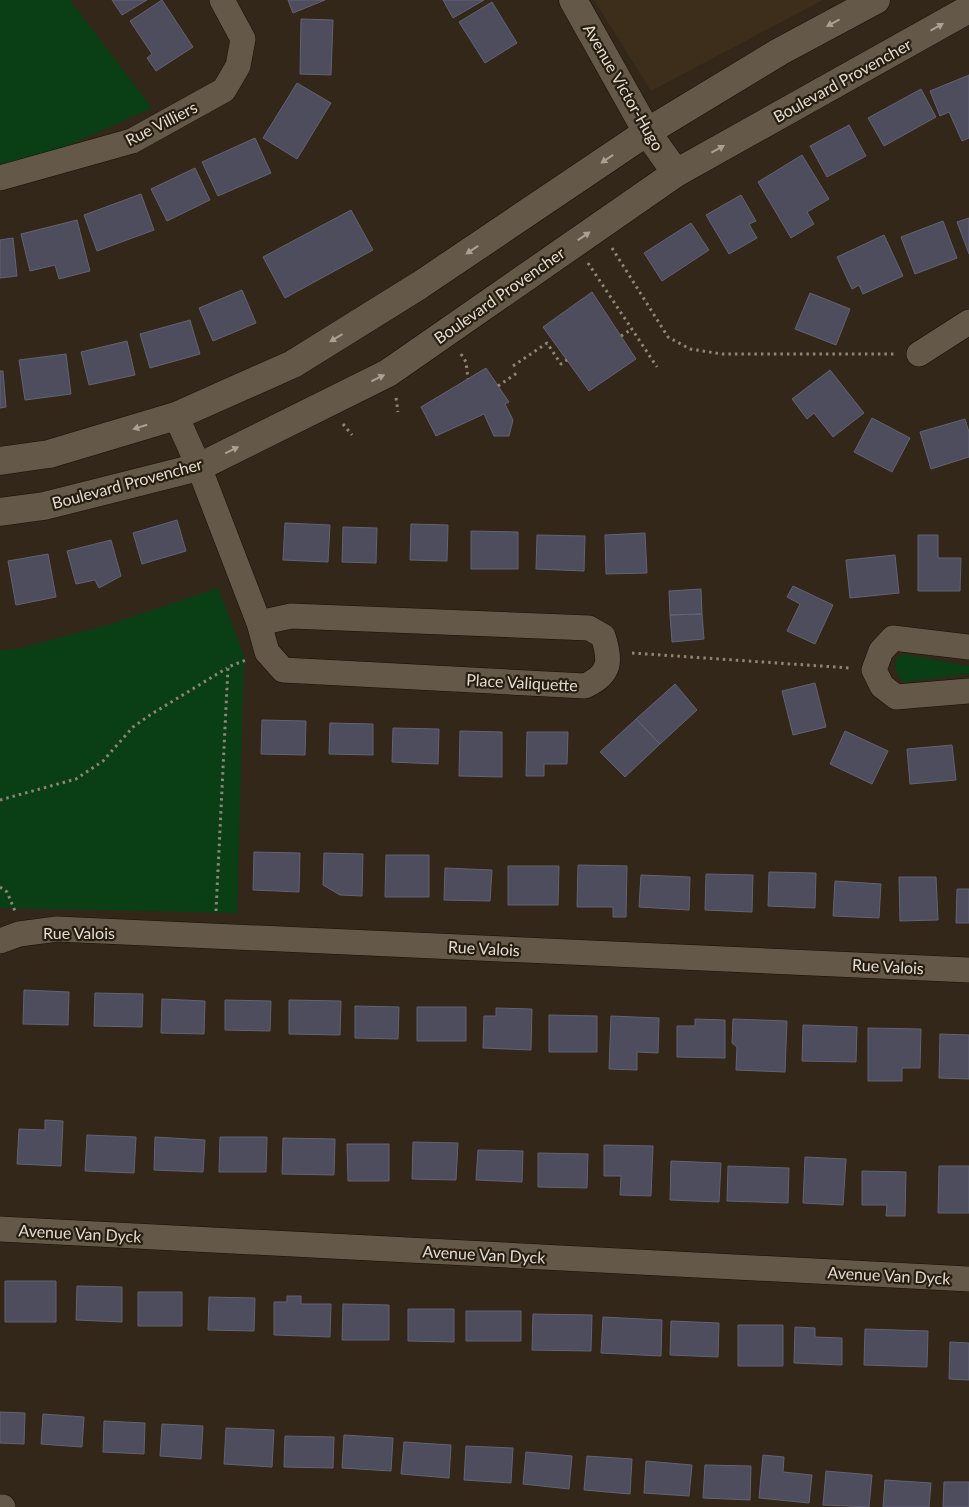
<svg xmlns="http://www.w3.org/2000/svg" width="969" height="1507" font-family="Lato,sans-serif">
<rect width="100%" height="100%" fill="#322719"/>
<path fill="#3c2e1a" d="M 594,0 L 823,0 L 651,91 Z"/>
<path fill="#0a3f15" d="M 0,0 L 70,0 L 152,108 L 44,156 L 0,165 Z
M 218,588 L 244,656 L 237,913 L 0,908 L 0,650 L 16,649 L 107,625 Z
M 905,654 L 969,666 L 969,674 L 904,682 C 896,673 893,669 897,657 Z"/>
<path fill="#4e4d5e" stroke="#636274" d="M 112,0 L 147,0 L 122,15 Z
M 162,0 L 193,47 L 156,71 L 147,58 L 152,54 L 130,21 Z
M 288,0 L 325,0 L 293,13 Z
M 443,0 L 484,0 L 453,18 Z
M 492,2 L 517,43 L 485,63 L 459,22 Z
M 301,19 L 333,20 L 331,75 L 300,74 Z
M 969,75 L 969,138 L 962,141 L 949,112 L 940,116 L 930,91 Z
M 297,83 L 331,103 L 297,159 L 263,138 Z
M 921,89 L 936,117 L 884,146 L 868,118 Z
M 849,125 L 866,156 L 827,177 L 810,146 Z
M 255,138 L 271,173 L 218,196 L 202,162 Z
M 802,155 L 829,199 L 807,212 L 814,224 L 791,238 L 758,182 Z
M 195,168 L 210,200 L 167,221 L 151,189 Z
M 141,194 L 154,230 L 97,251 L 84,215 Z
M 741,195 L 756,221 L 749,224 L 757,238 L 729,254 L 706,215 Z
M 351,210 L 373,250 L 285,298 L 263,257 Z
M 969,218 L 969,254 L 957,222 Z
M 77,220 L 90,271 L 59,279 L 55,265 L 30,271 L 21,234 Z
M 943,221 L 957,258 L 915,274 L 901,237 Z
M 691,223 L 709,250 L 662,281 L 644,253 Z
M 884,235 L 903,276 L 863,294 L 859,285 L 852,289 L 837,257 Z
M 13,238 L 17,276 L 0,278 L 0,240 Z
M 242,290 L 256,323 L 213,341 L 199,308 Z
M 592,292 L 636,359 L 589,391 L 543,327 Z
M 810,293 L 850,309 L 836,345 L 795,329 Z
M 190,320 L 200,354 L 150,368 L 140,334 Z
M 127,341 L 135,375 L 89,385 L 81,352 Z
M 66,354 L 71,394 L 25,400 L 19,360 Z
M 486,368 L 509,402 L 505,404 L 513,420 L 509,436 L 494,436 L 484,414 L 436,436 L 421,407 Z
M 830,370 L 864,413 L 833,437 L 814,413 L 807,419 L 792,399 Z
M 0,371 L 3,371 L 6,407 L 0,408 Z
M 872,418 L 910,438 L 892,472 L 854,452 Z
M 965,419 L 969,432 L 969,457 L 931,469 L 920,432 Z
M 177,520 L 186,551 L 142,564 L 133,533 Z
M 285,523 L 330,525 L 328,562 L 283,560 Z
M 411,524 L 448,525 L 447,561 L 410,560 Z
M 343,527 L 377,528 L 376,563 L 342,562 Z
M 471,531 L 518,532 L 518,569 L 471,569 Z
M 645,533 L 647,573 L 606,574 L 605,535 Z
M 537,535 L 585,536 L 584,571 L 536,569 Z
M 918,535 L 938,535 L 938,558 L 961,558 L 960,591 L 918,591 Z
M 111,540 L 121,576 L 99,588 L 95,580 L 76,584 L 67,551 Z
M 48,554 L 56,597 L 16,605 L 8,561 Z
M 895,555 L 899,593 L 850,598 L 846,560 Z
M 793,586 L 833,605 L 815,644 L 787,631 L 800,604 L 787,597 Z
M 701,589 L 702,614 L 670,615 L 669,591 Z
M 702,614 L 704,639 L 672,642 L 670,615 Z
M 815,683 L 826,727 L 793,735 L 782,691 Z
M 675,684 L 697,710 L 660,744 L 636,719 Z
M 636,719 L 660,744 L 625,777 L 600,752 Z
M 262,720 L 306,721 L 305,755 L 261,754 Z
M 330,723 L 373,724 L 373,755 L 329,754 Z
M 393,728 L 439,729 L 438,764 L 392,762 Z
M 460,731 L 502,732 L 502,777 L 459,776 Z
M 845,731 L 888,751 L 872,784 L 830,764 Z
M 527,732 L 568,732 L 567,764 L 544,764 L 544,776 L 526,776 Z
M 952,745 L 956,780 L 910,784 L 907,749 Z
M 254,852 L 300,853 L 299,892 L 253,890 Z
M 324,853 L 363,854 L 362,896 L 340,895 L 323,885 Z
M 386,855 L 429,855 L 429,897 L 385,897 Z
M 578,865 L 627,866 L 626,917 L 613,917 L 613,907 L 577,907 Z
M 508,866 L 559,866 L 558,905 L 508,905 Z
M 445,868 L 492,870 L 490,901 L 444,900 Z
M 769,872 L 816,873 L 815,908 L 768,906 Z
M 706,874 L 753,875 L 752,912 L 705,910 Z
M 641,875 L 690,877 L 689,910 L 639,907 Z
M 899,877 L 936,877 L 938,920 L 900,921 Z
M 835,881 L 881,884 L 879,918 L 833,916 Z
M 957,889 L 969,889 L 969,923 L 956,923 Z
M 24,990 L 69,992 L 68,1025 L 23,1024 Z
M 95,993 L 143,994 L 142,1027 L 94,1026 Z
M 162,999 L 205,1001 L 204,1034 L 161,1033 Z
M 225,1000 L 271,1001 L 270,1031 L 225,1030 Z
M 289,1000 L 341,1001 L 340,1035 L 289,1034 Z
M 355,1006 L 399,1007 L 398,1039 L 355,1038 Z
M 417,1007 L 466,1007 L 466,1041 L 417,1041 Z
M 496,1008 L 532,1009 L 531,1050 L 483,1048 L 484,1016 L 496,1016 Z
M 549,1015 L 597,1016 L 597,1052 L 549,1052 Z
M 611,1016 L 659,1018 L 658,1053 L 637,1052 L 637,1070 L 609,1069 Z
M 695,1019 L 725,1020 L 725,1058 L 677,1057 L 677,1026 L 695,1026 Z
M 733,1019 L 787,1021 L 785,1072 L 736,1070 L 737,1047 L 732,1043 Z
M 803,1025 L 857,1027 L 856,1062 L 802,1061 Z
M 868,1028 L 921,1029 L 920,1068 L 902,1068 L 902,1081 L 868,1081 Z
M 940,1034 L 969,1035 L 969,1079 L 939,1078 Z
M 45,1120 L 63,1121 L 61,1166 L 17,1164 L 19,1129 L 45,1130 Z
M 87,1135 L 136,1137 L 134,1173 L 85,1171 Z
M 155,1137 L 205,1140 L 203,1172 L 154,1170 Z
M 220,1137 L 267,1137 L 266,1172 L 219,1172 Z
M 283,1138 L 335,1139 L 334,1175 L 282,1174 Z
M 413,1142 L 458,1143 L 456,1180 L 412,1179 Z
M 347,1144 L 389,1144 L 389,1181 L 348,1181 Z
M 604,1145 L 653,1146 L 651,1196 L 620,1195 L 621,1176 L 604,1176 Z
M 478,1150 L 523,1151 L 522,1182 L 476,1180 Z
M 538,1153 L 588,1154 L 587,1188 L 538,1187 Z
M 805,1157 L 846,1159 L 843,1205 L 803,1203 Z
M 671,1161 L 721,1163 L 719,1202 L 670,1200 Z
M 728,1166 L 789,1168 L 788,1203 L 727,1201 Z
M 939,1166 L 969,1166 L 969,1213 L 938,1213 Z
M 862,1171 L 906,1172 L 905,1216 L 886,1216 L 887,1205 L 862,1205 Z
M 5,1281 L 56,1281 L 56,1322 L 5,1322 Z
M 77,1286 L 122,1287 L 122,1322 L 76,1320 Z
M 138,1292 L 182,1292 L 182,1326 L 138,1326 Z
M 287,1296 L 301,1296 L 301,1304 L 331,1304 L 330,1337 L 274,1335 L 274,1302 L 287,1302 Z
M 209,1297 L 255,1298 L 254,1331 L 208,1330 Z
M 343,1304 L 389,1305 L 389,1340 L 342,1340 Z
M 408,1309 L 454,1309 L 454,1342 L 408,1341 Z
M 466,1311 L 521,1311 L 521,1341 L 466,1341 Z
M 533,1314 L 592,1315 L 591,1351 L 532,1350 Z
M 603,1317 L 662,1320 L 661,1356 L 601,1353 Z
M 671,1321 L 719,1323 L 718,1357 L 670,1355 Z
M 738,1325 L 783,1325 L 783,1366 L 738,1366 Z
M 795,1327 L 815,1328 L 815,1337 L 842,1338 L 842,1365 L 794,1363 Z
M 865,1329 L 928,1331 L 927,1367 L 864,1365 Z
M 950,1342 L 969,1343 L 969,1380 L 949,1379 Z
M 0,1412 L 25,1413 L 24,1444 L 0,1443 Z
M 43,1414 L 84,1417 L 82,1447 L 41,1444 Z
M 104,1421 L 145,1423 L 144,1454 L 103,1452 Z
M 162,1424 L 203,1426 L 201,1459 L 160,1456 Z
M 226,1428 L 274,1430 L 272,1467 L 224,1464 Z
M 344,1435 L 393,1438 L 391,1471 L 342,1468 Z
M 285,1436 L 334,1437 L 333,1468 L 284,1467 Z
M 404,1442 L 451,1445 L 449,1478 L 401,1474 Z
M 466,1446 L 513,1448 L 511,1483 L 464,1480 Z
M 526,1452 L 572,1456 L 569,1489 L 523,1484 Z
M 763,1455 L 784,1457 L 783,1472 L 812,1475 L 809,1503 L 759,1498 Z
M 587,1456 L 632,1459 L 630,1494 L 584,1490 Z
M 646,1461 L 692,1465 L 689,1496 L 644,1493 Z
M 705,1465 L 751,1466 L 750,1500 L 703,1498 Z
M 826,1471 L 872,1475 L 869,1507 L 823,1505 Z
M 885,1480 L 931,1483 L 929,1507 L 883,1507 Z
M 944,1482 L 969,1482 L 969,1507 L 943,1507 Z"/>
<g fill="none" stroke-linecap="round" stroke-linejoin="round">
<g stroke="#191004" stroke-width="26">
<path id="street" d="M 0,178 L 132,141 L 224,90 L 238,66 L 243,39 L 222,0
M 919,354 L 969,322
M 176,416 L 199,467 L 259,623 L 267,652 L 283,670 L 585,686 C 611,674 611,661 603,636 L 589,628 L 291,616 L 259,623
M 969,647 L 893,638 L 881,651 L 874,670 L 882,686 L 896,697 L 969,691
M 0,941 L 19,934 L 57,929 L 969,970
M 0,1229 L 969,1279
M 0,1507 L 3,1507"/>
</g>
<g stroke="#191004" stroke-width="29">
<path id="secondary" d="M 573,0 L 647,132 L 676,173
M 0,461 L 49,454 L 176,416 L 293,364 L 420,285 L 647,132 L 779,52 L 876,0
M 0,512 L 44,506 L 199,467 L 388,373 L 676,173 L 969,9"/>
</g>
<path stroke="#8e857a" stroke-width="3" stroke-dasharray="2.5 4" stroke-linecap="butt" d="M 612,248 L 668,337 L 690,349 L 722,354 L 896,354
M 588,263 L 657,367
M 621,336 L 632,329
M 461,354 L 466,362 L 468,379
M 513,366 L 547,343 L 561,364 L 567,360
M 498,386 L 517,373
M 396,398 L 398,412
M 343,424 L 352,435
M 632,653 L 850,668
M 0,800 L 76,779 L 103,761 L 133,727 L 150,715 L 227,668
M 0,887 L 7,892 L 15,911
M 216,911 L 228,667 L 246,660"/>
<use href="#street" stroke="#645849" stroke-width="25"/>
<use href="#secondary" stroke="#645849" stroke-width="28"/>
</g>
<defs><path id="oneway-solid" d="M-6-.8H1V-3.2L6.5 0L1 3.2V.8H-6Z" transform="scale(1.25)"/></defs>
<g fill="#aaa195">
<use href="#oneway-solid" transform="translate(833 23) rotate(152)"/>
<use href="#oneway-solid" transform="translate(937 27) rotate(-29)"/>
<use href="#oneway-solid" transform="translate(718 149) rotate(-29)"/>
<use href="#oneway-solid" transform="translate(607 159) rotate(146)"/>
<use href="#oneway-solid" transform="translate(584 236) rotate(-34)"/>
<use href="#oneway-solid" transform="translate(472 250) rotate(146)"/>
<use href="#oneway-solid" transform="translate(336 338) rotate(149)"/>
<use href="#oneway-solid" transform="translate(378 378) rotate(-26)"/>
<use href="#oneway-solid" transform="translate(140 427) rotate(163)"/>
<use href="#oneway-solid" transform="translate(232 450) rotate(-26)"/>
</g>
<g text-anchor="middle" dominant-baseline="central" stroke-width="4.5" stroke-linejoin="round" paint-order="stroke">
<g font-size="16" fill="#e3dcd3" stroke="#281e10">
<text transform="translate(842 80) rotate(-29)">Boulevard Provencher</text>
<text transform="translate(624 87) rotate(60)">Avenue Victor-Hugo</text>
<text transform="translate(161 123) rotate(-27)">Rue Villiers</text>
<text transform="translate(499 295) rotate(-35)">Boulevard Provencher</text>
<text transform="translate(127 483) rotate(-15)">Boulevard Provencher</text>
<text transform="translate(522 682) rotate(3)">Place Valiquette</text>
<text x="79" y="932">Rue Valois</text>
<text transform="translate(484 948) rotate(3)">Rue Valois</text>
<text transform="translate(888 966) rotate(3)">Rue Valois</text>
<text transform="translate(80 1233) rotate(3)">Avenue Van Dyck</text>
<text transform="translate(484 1254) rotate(3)">Avenue Van Dyck</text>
<text transform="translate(889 1275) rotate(3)">Avenue Van Dyck</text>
</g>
</g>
</svg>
